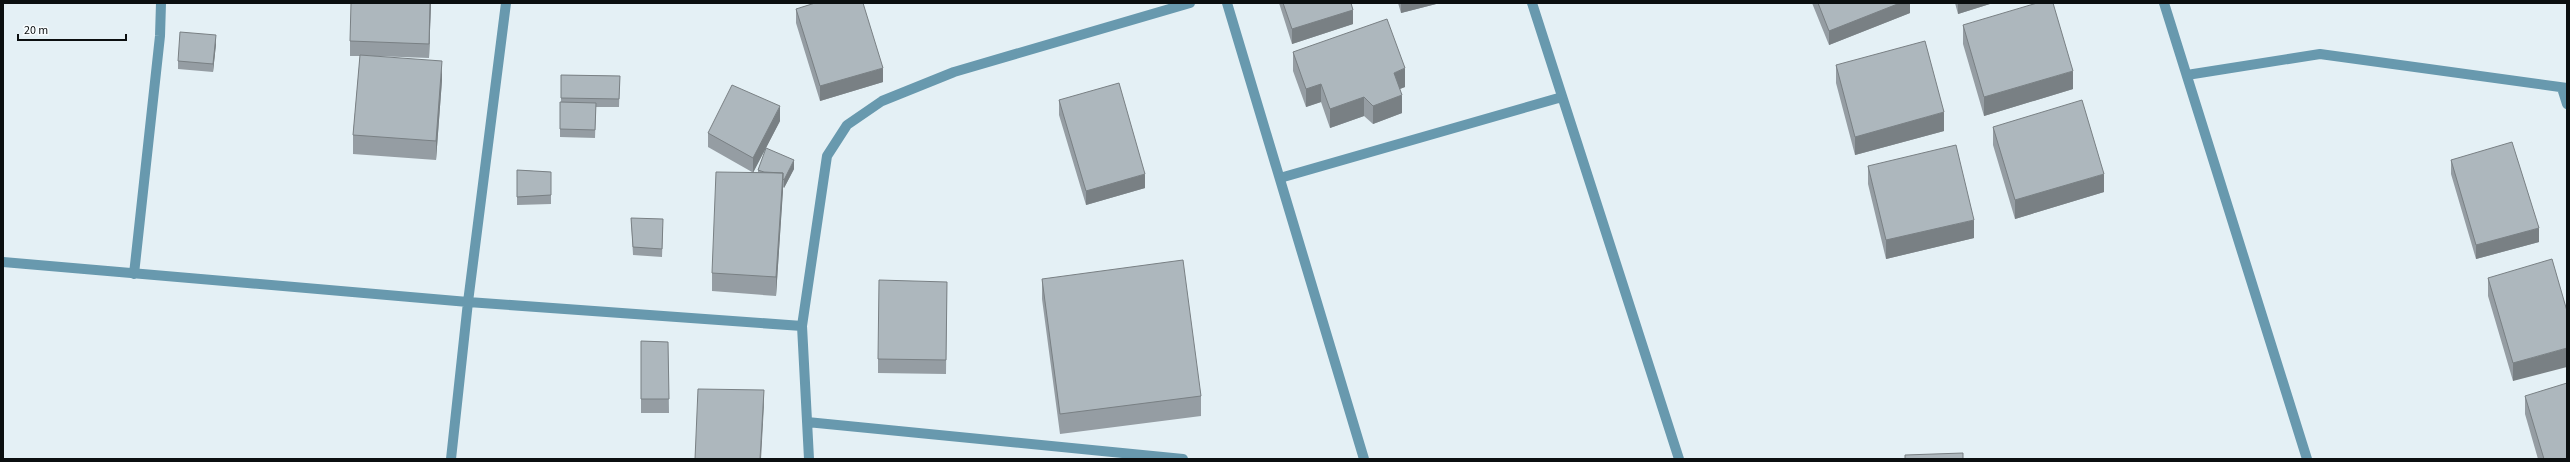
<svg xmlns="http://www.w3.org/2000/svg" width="2570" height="462" font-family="'Source Sans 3',sans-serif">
<rect width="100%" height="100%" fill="#e4f0f5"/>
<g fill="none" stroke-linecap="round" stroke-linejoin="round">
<path stroke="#6899ae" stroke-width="10" d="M 1227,3 L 1364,459
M 1532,3 L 1679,459
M 2164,3 L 2307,459
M 2187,75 L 2320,54 L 2567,88
M 2562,88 L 2567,104
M 1280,178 L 1562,97
M 3,262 L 468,302 L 802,326
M 134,274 L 160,36 L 161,3
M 807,422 L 1183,459
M 451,459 L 468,302 L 506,3
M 809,459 L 802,326 L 827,156 L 847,125 L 882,101 L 954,72 L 1190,3"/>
</g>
<path fill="#959da3" d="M 431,3 L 429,58 L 375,56 L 442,80 L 436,160 L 353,154 L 353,135 L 360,56 L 350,56 L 350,41 Z
M 1279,3 L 1351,3 L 1353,24 L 1292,44 Z
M 1398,3 L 1440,3 L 1401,13 Z
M 1812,3 L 1910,3 L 1910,13 L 1829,45 Z
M 1955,3 L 1993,3 L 1958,14 Z
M 796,9 L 883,82 L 820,101 L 796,23 Z
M 1963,25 L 2073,89 L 1984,116 L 1963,44 Z
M 216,44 L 213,72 L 178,69 L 178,61 Z
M 1293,52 L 1405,87 L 1400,89 L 1402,113 L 1373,124 L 1364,116 L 1330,128 L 1321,102 L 1306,107 L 1293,71 Z
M 1836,65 L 1944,131 L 1855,155 L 1836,83 Z
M 561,75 L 620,76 L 619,107 L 596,107 L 595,138 L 560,137 L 560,102 L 561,102 Z
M 1059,100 L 1145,188 L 1086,205 L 1059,115 Z
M 780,121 L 753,172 L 758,172 L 758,170 L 794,169 L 784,188 L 783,187 L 776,296 L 712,291 L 712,273 L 752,172 L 708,147 L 708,133 Z
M 1993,127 L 2104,192 L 2015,219 L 1993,145 Z
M 2451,160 L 2539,242 L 2476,259 L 2451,174 Z
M 1868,166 L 1974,238 L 1886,259 L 1868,184 Z
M 517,170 L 551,172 L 551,204 L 517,205 Z
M 631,218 L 663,227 L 662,257 L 633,255 Z
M 2488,278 L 2567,311 L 2513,381 L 2488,296 Z
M 1042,279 L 1201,396 L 1201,416 L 1060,434 L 1042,299 Z
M 947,282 L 946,374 L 878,373 L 878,359 Z
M 641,341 L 668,342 L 669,413 L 641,413 Z
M 2525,396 L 2567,459 L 2538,459 L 2525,414 Z"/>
<path fill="#798084" d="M 430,3 L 431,3 L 429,58 L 429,44 Z
M 1401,3 L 1440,3 L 1401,13 Z
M 1900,3 L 1910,3 L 1910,13 L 1829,45 L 1829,31 Z
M 1958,3 L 1993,3 L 1958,14 Z
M 1353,10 L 1353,24 L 1292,44 L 1292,29 Z
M 216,35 L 216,44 L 213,72 L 213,64 Z
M 442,61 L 442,80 L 436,160 L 436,141 Z
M 883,68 L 883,82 L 820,101 L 820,86 Z
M 1405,68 L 1405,87 L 1394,91 L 1394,73 Z
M 2073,71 L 2073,89 L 1984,116 L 1984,97 Z
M 1321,84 L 1321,102 L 1306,107 L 1306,89 Z
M 1402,95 L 1402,113 L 1373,124 L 1373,106 Z
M 1364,97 L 1364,116 L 1330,128 L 1330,109 Z
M 780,106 L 780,121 L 753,173 L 753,158 Z
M 1944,112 L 1944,131 L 1855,155 L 1855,137 Z
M 794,160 L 794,169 L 784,188 L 784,180 Z
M 783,173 L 783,191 L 776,296 L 776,277 Z
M 1145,174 L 1145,188 L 1086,205 L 1086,191 Z
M 2104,174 L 2104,192 L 2015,219 L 2015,200 Z
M 1974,220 L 1974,238 L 1886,259 L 1886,240 Z
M 2539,228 L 2539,242 L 2476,259 L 2476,245 Z
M 2567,348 L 2567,367 L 2513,381 L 2513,363 Z
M 764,390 L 764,404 L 761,459 L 760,459 Z"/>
<path fill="#adb7bd" stroke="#798084" d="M 351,3 L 430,3 L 429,44 L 350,41 Z
M 815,3 L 863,3 L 883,68 L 820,86 L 796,9 Z
M 1283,3 L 1351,3 L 1353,10 L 1292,29 Z
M 1818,3 L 1900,3 L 1829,31 Z
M 2037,3 L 2053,3 L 2073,71 L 1984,97 L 1963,25 Z
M 1387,19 L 1405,68 L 1394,73 L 1402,95 L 1373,106 L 1364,97 L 1330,109 L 1321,84 L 1306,89 L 1293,52 Z
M 180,32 L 216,35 L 213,64 L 178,61 Z
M 1925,41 L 1944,112 L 1855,137 L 1836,65 Z
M 360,55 L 442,61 L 436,141 L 353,135 Z
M 561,75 L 620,76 L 619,99 L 561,98 Z
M 1119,83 L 1145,174 L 1086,191 L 1059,100 Z
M 732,85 L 780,106 L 753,158 L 708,133 Z
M 2082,100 L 2104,174 L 2015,200 L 1993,127 Z
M 560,102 L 596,103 L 595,130 L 560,129 Z
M 2512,142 L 2539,228 L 2476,245 L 2451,160 Z
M 1956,145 L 1974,220 L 1886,240 L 1868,166 Z
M 766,148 L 794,160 L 784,180 L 783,179 L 783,173 L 764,172 L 758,170 Z
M 517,170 L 551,172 L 551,195 L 517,197 Z
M 716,172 L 783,173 L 776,277 L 712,273 Z
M 631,218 L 663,219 L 662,249 L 633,247 Z
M 2552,259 L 2567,311 L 2567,348 L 2513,363 L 2488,278 Z
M 1183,260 L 1201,396 L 1060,414 L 1042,279 Z
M 879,280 L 947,282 L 946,360 L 878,359 Z
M 641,341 L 668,342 L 669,399 L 641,399 Z
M 2567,383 L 2567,459 L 2544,459 L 2525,396 Z
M 698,389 L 764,390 L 760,459 L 695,459 Z
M 1963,453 L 1963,459 L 1905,459 L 1905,455 Z"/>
<rect width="2570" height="462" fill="none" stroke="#0b0f10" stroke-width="8"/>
<path d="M18 34v6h108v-6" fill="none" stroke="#0b0f10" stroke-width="2"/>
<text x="24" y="34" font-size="12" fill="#0b0f10" stroke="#f7fcfe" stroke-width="3" paint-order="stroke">20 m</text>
</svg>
